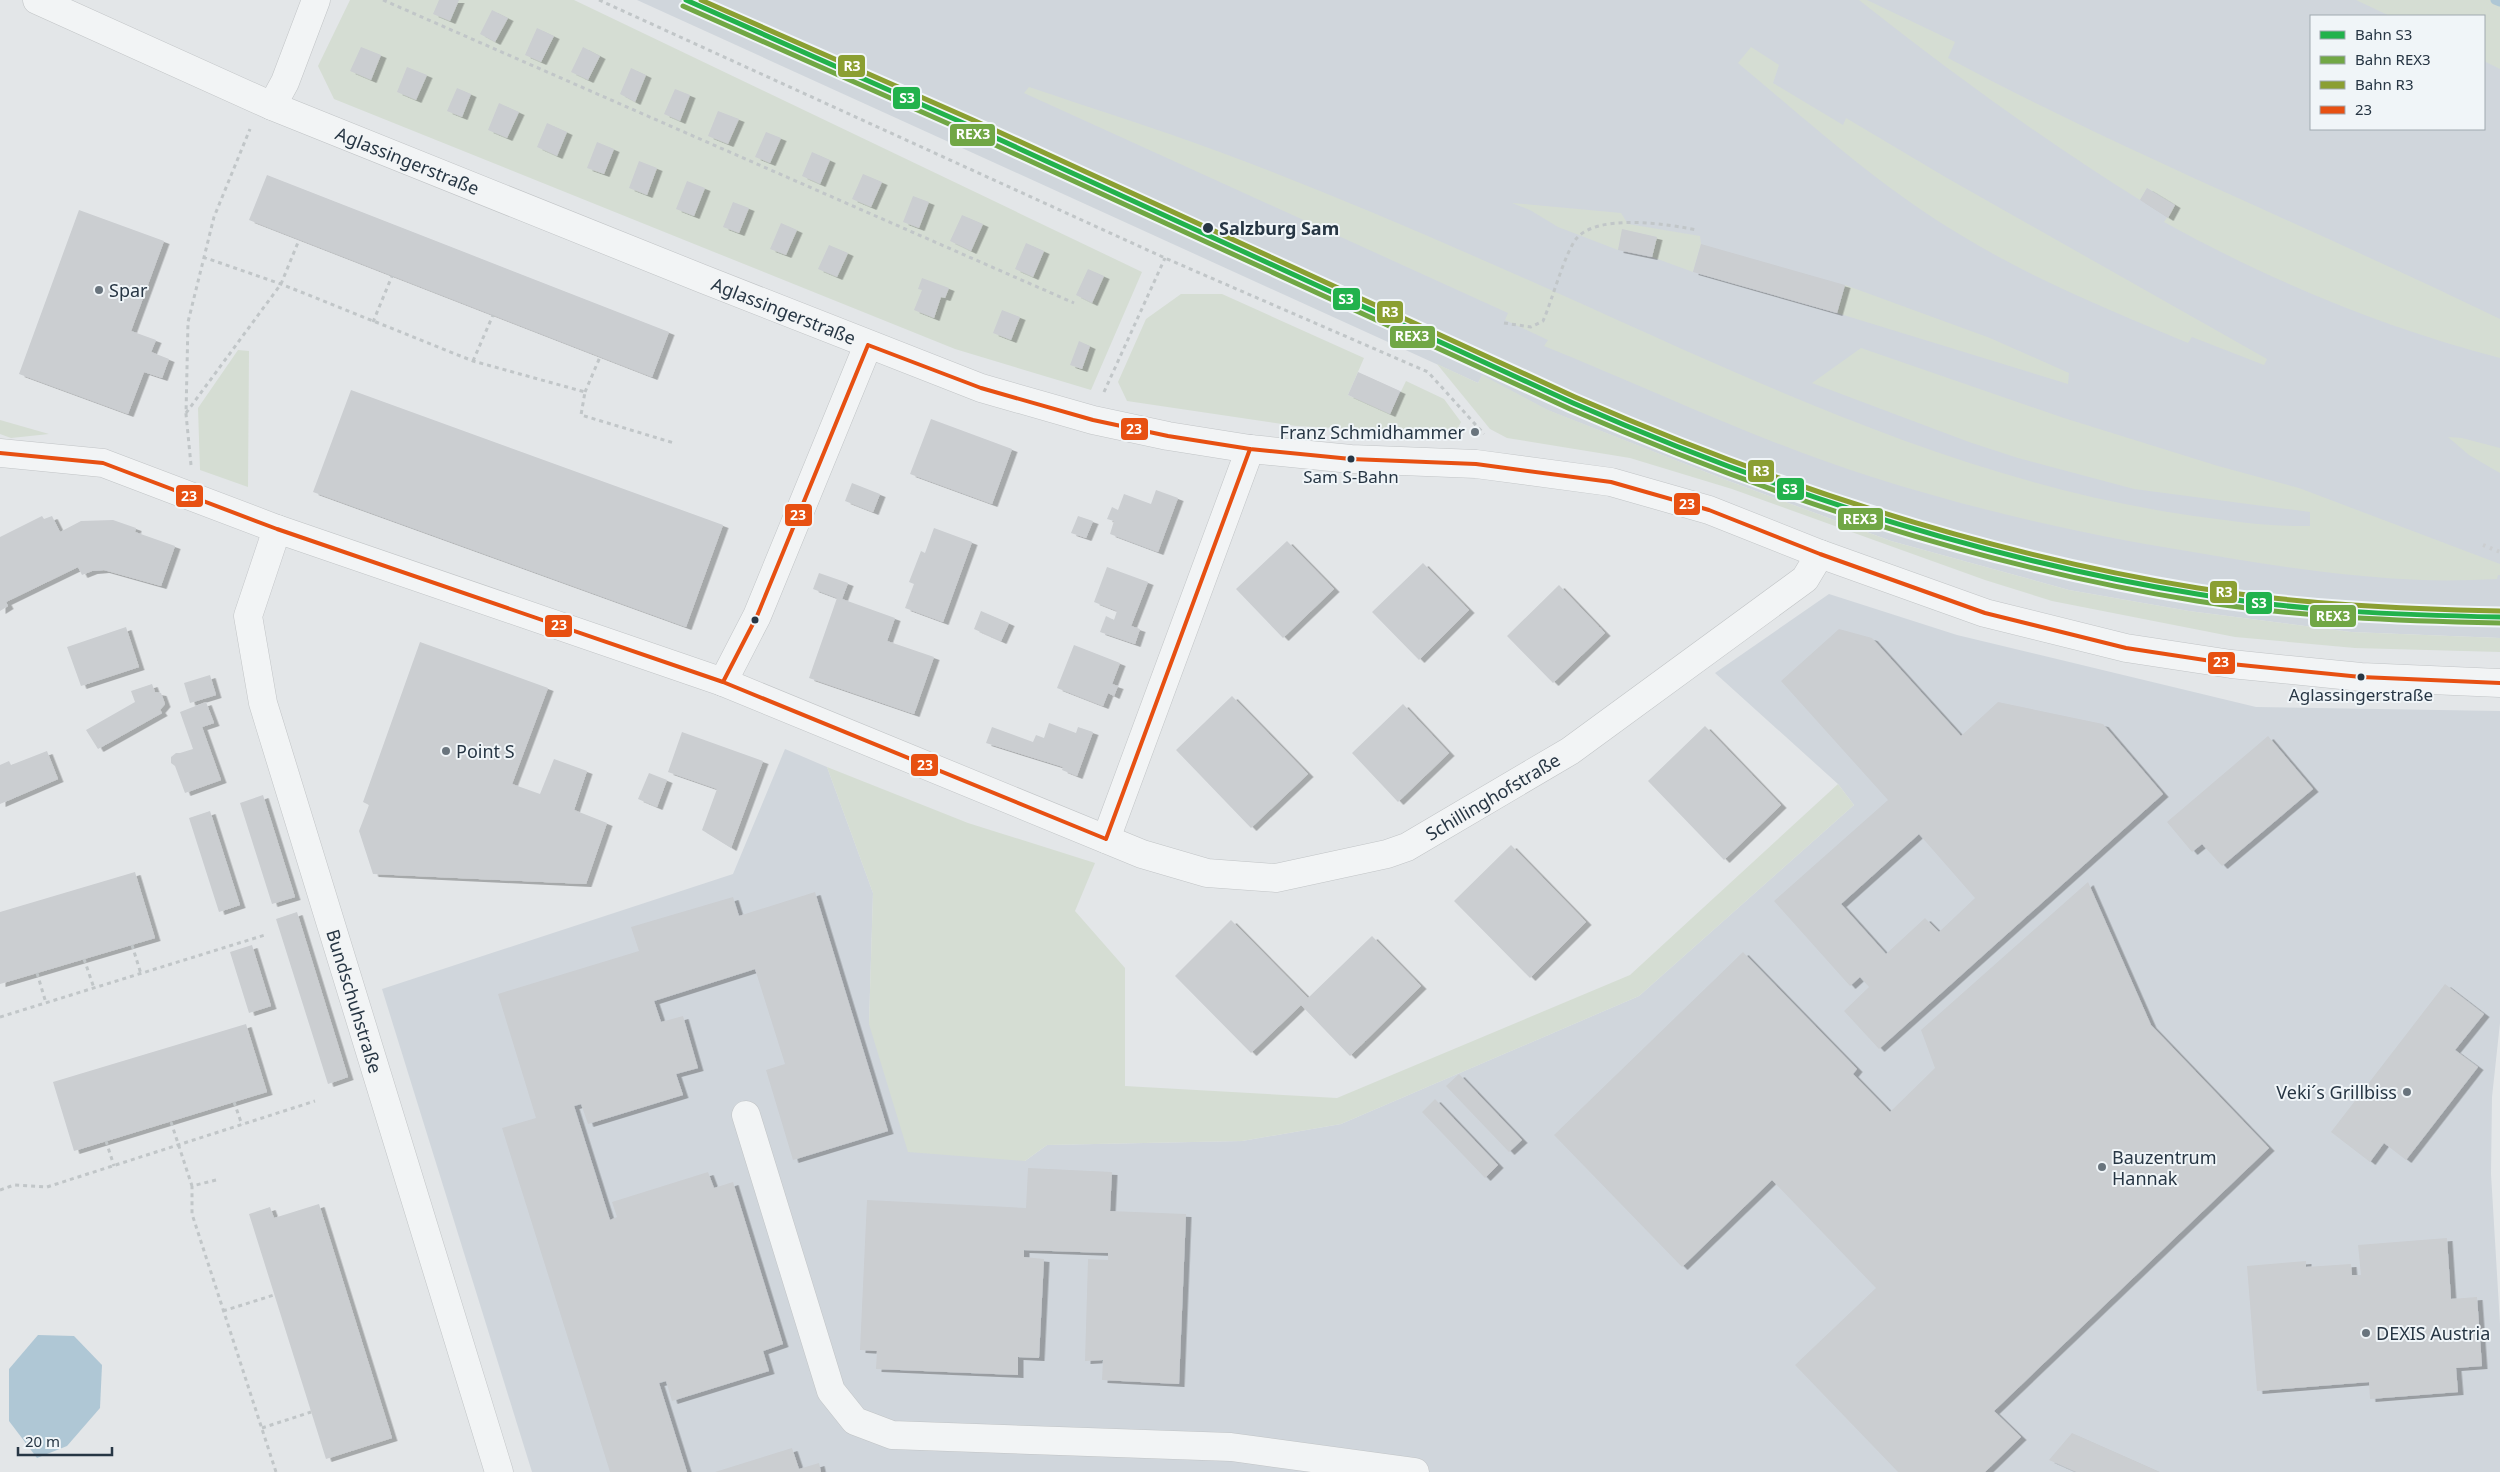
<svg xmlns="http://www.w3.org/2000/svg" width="2500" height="1472" font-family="'Noto Sans',sans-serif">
<defs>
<filter id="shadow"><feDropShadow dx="5.5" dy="3" stdDeviation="0" flood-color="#0004"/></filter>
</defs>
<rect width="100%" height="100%" fill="#e3e6e8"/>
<path fill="#d0d6dc" d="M 637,0 L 2396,0 L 2435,16 L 2311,16 L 2311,129 L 2484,129 L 2484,36 L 2500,43 L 2500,638 L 2351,632 L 2189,611 L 2069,590 L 1891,541 L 1726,480 L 1547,410 L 1482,376 L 1478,383 Z
M 1829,594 L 1957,635 L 2256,707 L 2500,711 L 2500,1023 L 2492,1097 L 2491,1174 L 2500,1324 L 2500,1472 L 532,1472 L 382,989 L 733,874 L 785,749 L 827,767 L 873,893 L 869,1024 L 1025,1161 L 1047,1145 L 1242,1141 L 1341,1124 L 1639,996 L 1854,805 L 1838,784 L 1715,673 Z"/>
<path fill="#d5ddd3" d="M 350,0 L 574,0 L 1142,272 L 1091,390 L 955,349 L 334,99 L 318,66 Z
M 1859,0 L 1867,0 L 1955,42 L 1948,58 C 2127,154 2317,230 2500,319 L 2500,358 C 2382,327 2271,281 2164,222 L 2175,205 L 2147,188 L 2140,200 C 2042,139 1949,71 1859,0 Z
M 2356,0 L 2500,0 L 2500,69 L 2484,61 L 2484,16 L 2390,16 Z
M 1751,47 L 1779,65 L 1773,83 L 1843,125 L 1846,118 L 1947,178 L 2267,359 L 2264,365 L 2192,337 L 2188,343 C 2110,310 2032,279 1959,234 C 1879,186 1810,123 1738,63 Z
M 1029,87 C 1091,108 1155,128 1217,151 C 1304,183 1391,220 1476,257 C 1705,356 1931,476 2181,514 C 2223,520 2267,527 2310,526 L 2310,512 L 2134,489 L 2018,458 L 1969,442 L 1812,383 L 1861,348 L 2064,418 L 2218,466 L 2299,488 L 2500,564 L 2500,575 L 2498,575 L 2497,579 C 2473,580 2448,581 2423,580 C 2342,577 2261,564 2181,550 C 2077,533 1973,509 1872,477 C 1761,442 1653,390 1544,346 L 1548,340 L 1505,320 L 1508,313 L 1024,93 Z
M 1512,203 L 1621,213 L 1628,224 L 1700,236 L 1701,244 L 1693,272 L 1652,257 L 1656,237 L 1623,230 L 1618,250 L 1558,227 L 1530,210 Z
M 1845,285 L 1990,338 L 2069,373 L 2068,384 L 1837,313 Z
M 1181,294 L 1222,294 L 1364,358 L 1348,395 L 1390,414 L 1406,381 L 1444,399 L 1461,422 L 1455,434 L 1296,426 L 1127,401 L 1118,382 L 1146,319 Z
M 238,350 L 249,351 L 248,487 L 200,470 L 198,408 Z
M 1437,364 L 1478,383 L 1482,375 L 1548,410 L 1726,480 L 1891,541 L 2069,590 L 2189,611 L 2351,632 L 2500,638 L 2500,652 L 2355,648 L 2235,637 L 2052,601 L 1985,580 L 1732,489 L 1630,458 L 1507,438 L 1490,429 Z
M 0,420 L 49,434 L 11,438 L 0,434 Z
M 2448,437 L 2462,438 L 2500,448 L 2500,473 L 2469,455 Z
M 827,767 L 968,823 L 1095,863 L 1075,911 L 1125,968 L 1125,1086 L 1337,1098 L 1630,975 L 1838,784 L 1854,805 L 1639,996 L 1341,1124 L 1242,1141 L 1047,1145 L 1025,1161 L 908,1152 L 869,1024 L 873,893 Z"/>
<path fill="#afc7d5" d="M 38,1335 L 74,1336 L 102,1365 L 100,1408 L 67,1446 L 37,1458 L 9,1421 L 9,1369 Z"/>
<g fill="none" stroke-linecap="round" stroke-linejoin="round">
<path stroke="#afc7d5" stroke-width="9" d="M 2495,0 L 2500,2"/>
</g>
<path fill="#cbced1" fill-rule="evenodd" filter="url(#shadow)" d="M 439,0 L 459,0 L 450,21 L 433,14 Z
M 492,10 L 508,18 L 495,42 L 480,34 Z
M 537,28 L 554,36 L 541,62 L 525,55 Z
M 361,47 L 381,55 L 371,80 L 350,71 Z
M 583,47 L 600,56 L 588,80 L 571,72 Z
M 407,67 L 427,75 L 416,100 L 397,92 Z
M 631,68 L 646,75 L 635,102 L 620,94 Z
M 457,88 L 471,94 L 462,117 L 447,111 Z
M 675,89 L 690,95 L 680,121 L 664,114 Z
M 499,103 L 519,112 L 507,138 L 488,130 Z
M 718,111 L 739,119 L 728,144 L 708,136 Z
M 547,123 L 567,132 L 557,156 L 537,147 Z
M 766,132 L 781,138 L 770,163 L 755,157 Z
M 597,142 L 614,149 L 604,174 L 587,168 Z
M 812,152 L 830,160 L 820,184 L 802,176 Z
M 639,161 L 657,168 L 647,195 L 629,188 Z
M 863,174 L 882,182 L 871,207 L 852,199 Z
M 267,175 L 669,332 L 652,377 L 249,220 Z
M 687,181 L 705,188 L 694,216 L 676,209 Z
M 2147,188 L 2175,205 L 2168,218 L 2140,200 Z
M 913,196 L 929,202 L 919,228 L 903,222 Z
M 733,202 L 749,208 L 739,233 L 723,227 Z
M 79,210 L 164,241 L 131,331 L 156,340 L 151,352 L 169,359 L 162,378 L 144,372 L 128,414 L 19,374 Z
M 962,215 L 983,224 L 971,251 L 950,241 Z
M 781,223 L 797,230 L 786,255 L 770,249 Z
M 1622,229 L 1657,237 L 1652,257 L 1618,250 Z
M 1026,243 L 1044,251 L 1033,277 L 1015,269 Z
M 1701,244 L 1845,285 L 1837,313 L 1693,272 Z
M 829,245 L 848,253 L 837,277 L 818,269 Z
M 1088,269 L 1104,276 L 1092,303 L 1076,295 Z
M 922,278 L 949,288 L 945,298 L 941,297 L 934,318 L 914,310 L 922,290 L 918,289 Z
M 1002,310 L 1020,317 L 1011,340 L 993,333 Z
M 1079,341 L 1090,346 L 1082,369 L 1070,365 Z
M 1358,372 L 1400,391 L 1390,414 L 1348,395 Z
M 351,390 L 723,525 L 686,627 L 313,492 Z
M 931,419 L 1012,449 L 992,504 L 910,474 Z
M 852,483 L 880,494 L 873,512 L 845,501 Z
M 1156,490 L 1178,498 L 1158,552 L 1110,534 L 1114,521 L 1107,519 L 1112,507 L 1118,510 L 1124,494 L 1151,504 Z
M 42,516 L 44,519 L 52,516 L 60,532 L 81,521 L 113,520 L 136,528 L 135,532 L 175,546 L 161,586 L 104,570 L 92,571 L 82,575 L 78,567 L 6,602 L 8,606 L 0,611 L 0,537 Z
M 1078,516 L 1093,521 L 1086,538 L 1071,533 Z
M 934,528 L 972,542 L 943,622 L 905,608 L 914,584 L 909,582 L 921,551 L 925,553 Z
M 1287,541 L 1334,589 L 1283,638 L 1236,589 Z
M 1423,563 L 1469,610 L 1419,660 L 1372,612 Z
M 1107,567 L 1148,582 L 1131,626 L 1140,629 L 1135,644 L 1100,632 L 1106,616 L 1114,620 L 1117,611 L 1094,602 Z
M 819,573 L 848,583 L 842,599 L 895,618 L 887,641 L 934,657 L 914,714 L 809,678 L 837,598 L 813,589 Z
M 1559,585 L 1605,633 L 1553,683 L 1507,636 Z
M 981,611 L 1009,623 L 1001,641 L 974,629 Z
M 126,627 L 139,667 L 81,686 L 67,647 Z
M 1839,629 L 1872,638 L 1961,736 L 1998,702 L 2103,724 L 2163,794 L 1879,1049 L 1844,1011 L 1869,987 L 1860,977 L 1850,986 L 1774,901 L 1888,800 L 1781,681 ZM 1919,834 L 1975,898 L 1939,932 L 1925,918 L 1886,954 L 1841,904 Z
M 420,642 L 548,688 L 512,784 L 540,794 L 554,759 L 587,771 L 574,810 L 607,823 L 586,884 L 373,874 L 359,831 L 369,805 L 363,802 Z
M 1074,645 L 1120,663 L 1112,684 L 1118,686 L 1114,696 L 1108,693 L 1103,706 L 1057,688 Z
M 210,675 L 216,695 L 190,703 L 184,683 Z
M 152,684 L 155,692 L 161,693 L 165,704 L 160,710 L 162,713 L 98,749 L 86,730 L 135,702 L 131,691 Z
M 1232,696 L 1308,774 L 1251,828 L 1176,750 Z
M 206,702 L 214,723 L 202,727 L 221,780 L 185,793 L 175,766 L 171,763 L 171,757 L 176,753 L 180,753 L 193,749 L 180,712 Z
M 1403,704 L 1449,753 L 1398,802 L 1352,753 Z
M 1049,723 L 1076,733 L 1078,727 L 1093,732 L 1077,776 L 1062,770 L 1063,767 L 986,743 L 992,727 L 1033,742 L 1036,735 L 1044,738 Z
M 1705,726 L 1781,805 L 1724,860 L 1648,781 Z
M 682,732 L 763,761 L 731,848 L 702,830 L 717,789 L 668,772 Z
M 2268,736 L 2313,789 L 2222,866 L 2202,844 L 2192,852 L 2167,822 Z
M 47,751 L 58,779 L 0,804 L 0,765 L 9,761 L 11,765 Z
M 649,773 L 667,780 L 657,807 L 638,799 Z
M 263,795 L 295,897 L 272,904 L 240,803 Z
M 210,811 L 240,905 L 219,912 L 189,818 Z
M 1511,845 L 1586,922 L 1530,978 L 1454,901 Z
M 135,872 L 155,938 L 0,984 L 0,912 Z
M 2088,882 L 2151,1025 L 2269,1148 L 1994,1411 L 2021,1437 L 1985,1472 L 1898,1472 L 1795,1365 L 1876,1288 L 1772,1180 L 1682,1267 L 1554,1135 L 1743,952 L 1857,1069 L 1853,1074 L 1890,1112 L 1935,1068 L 1921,1030 Z
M 815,892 L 888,1131 L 793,1160 L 766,1070 L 785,1064 L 755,969 L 654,1001 L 661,1022 L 683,1016 L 698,1068 L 676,1074 L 683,1095 L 588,1124 L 581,1104 L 574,1106 L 610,1220 L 617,1217 L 612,1202 L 708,1172 L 714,1188 L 733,1182 L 783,1344 L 763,1351 L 769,1371 L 672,1401 L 666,1381 L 659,1383 L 687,1472 L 610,1472 L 502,1128 L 536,1118 L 498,994 L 639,951 L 631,927 L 733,897 L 739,916 Z
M 297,912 L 348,1077 L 328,1084 L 276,919 Z
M 1231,920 L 1308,998 L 1372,936 L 1421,986 L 1350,1056 L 1301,1005 L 1251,1053 L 1175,976 Z
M 252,945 L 271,1006 L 249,1013 L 230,952 Z
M 2445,984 L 2484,1014 L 2455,1050 L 2478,1067 L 2406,1160 L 2384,1143 L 2370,1162 L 2331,1132 Z
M 246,1024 L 267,1092 L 74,1151 L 53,1082 Z
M 1459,1074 L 1522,1140 L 1509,1152 L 1446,1086 Z
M 1435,1099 L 1498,1165 L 1485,1178 L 1422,1112 Z
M 1028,1168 L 1112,1172 L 1110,1211 L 1186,1214 L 1179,1384 L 1102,1380 L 1103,1360 L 1085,1361 L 1088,1259 L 1108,1260 L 1108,1253 L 1024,1250 L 1024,1257 L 1044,1259 L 1039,1358 L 1018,1357 L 1018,1375 L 876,1369 L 877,1351 L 860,1350 L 867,1200 L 1026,1208 Z
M 319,1204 L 392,1438 L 326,1459 L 249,1214 L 270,1207 L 274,1218 Z
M 2447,1238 L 2451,1299 L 2477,1297 L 2482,1366 L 2456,1368 L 2458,1392 L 2370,1399 L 2369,1382 L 2257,1391 L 2247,1266 L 2306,1261 L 2306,1267 L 2351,1264 L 2352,1275 L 2361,1275 L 2358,1245 Z
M 2072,1433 L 2160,1472 L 2076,1472 L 2049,1460 Z
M 792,1448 L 799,1469 L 819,1463 L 821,1472 L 715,1472 Z"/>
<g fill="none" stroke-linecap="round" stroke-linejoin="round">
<g stroke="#c1c4c6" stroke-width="29">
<g id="minor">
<path id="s1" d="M 37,0 L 272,106 L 703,279 L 981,388 L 1093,420 L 1168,436 L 1250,449 L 1351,459 L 1476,464 L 1611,482 L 1709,510 L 1820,554 L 1985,613 L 2126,648 L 2231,664 L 2361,677 L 2500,683"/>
<path d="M 272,106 L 285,82 L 316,0"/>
<path id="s2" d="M 0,453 L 103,463 L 277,529 L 723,682 L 1142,854 L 1207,873 L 1276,878 L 1387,854 L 1407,847 L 1570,751 L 1805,579 L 1820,554"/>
<path id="s3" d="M 277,529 L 248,616 L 263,703 L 499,1472"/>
<path d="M 723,682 L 757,616 L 868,345"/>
<path d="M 1106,839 L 1250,449"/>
<path d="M 746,1115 L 831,1391 L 855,1421 L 892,1435 L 1231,1447 L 1415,1472"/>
</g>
</g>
<path stroke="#c1c6c8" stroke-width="3" stroke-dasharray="4 4" stroke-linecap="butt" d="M 383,0 L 1074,303
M 599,0 L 1165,258 L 1428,372 L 1484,434
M 203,257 L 281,284 L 473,361 L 585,392 L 581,415 L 674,443
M 373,322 L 392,276
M 1504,323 L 1531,327 L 1543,321 C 1552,301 1564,255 1576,239 C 1597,213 1668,224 1697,230
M 473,361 L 493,315
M 585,392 L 600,357
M 1104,392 L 1165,258
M 186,413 L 281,284 L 299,240
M 191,465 L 186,414 L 188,322 L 214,217 L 250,129
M 132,945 L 141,974
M 84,959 L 94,988
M 37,973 L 46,1003
M 0,1017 L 265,935
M 234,1102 L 242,1125
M 171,1122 L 192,1186
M 106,1141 L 114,1166
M 216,1180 L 192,1186 L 192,1214 L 276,1472
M 0,1190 L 14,1185 L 47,1187 L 315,1101
M 223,1311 L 274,1295
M 262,1428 L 311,1412"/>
<use href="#minor" stroke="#f2f4f5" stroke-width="28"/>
<path stroke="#cbced0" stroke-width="4" stroke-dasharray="2.5 5" stroke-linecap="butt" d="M 2483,545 L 2500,552"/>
<g stroke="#f0f5f8" stroke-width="8">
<path id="bus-1" d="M 868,345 L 981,388 L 1093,420 L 1168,436 L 1250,449 L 1351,459 L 1476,464 L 1611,482 L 1709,510 L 1820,554 L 1985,613 L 2126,648 L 2231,664 L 2361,677 L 2500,683
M 0,453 L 103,463 L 277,529 L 723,682 L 1106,839
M 723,682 L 757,616 L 868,345
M 1106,839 L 1250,449"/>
</g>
<use href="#bus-1" stroke="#e75012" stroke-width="4"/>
<g stroke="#f0f5f8" stroke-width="9">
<path id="rail-1" d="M 686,0 L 970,126 L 1573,403 C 1774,491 1980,559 2197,594 C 2298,611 2399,615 2500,617"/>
</g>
<g stroke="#f0f5f8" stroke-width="9">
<path id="rail-2" d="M 683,6 L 967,132 L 1570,409 C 1772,497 1979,566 2197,601 C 2297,617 2398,621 2500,623"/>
</g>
<g stroke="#f0f5f8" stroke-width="9">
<path id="rail-3" d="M 701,0 L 973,120 L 1575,397 C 1776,485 1982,553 2198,588 C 2298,604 2399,609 2500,611"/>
</g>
<use href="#rail-1" stroke="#22b24c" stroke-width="5"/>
<use href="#rail-2" stroke="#71a745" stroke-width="5"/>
<use href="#rail-3" stroke="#8b9f32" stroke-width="5"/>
</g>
<g fill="#273644" stroke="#f0f5f8" stroke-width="2">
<circle cx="1208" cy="228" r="6"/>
<circle cx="1351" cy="459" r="4.5"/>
<circle cx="755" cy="620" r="4.5"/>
<circle cx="2361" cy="677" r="4.5"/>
</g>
<g fill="#69747d" stroke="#f0f5f8" stroke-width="2">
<circle cx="99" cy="290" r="5"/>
<circle cx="1475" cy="432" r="5"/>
<circle cx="446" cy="751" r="5"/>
<circle cx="2407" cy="1092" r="5"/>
<circle cx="2102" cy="1167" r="5"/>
<circle cx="2366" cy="1333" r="5"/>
</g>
<g text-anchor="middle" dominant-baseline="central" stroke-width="4" stroke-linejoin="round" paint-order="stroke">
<g font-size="17" fill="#273644" stroke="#f0f5f8">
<text x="1351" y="476">Sam S-Bahn</text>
<text x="2361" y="694">Aglassingerstraße</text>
</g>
<g font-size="18" fill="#273644" stroke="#f0f5f8">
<text stroke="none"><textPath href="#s1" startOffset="404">Aglassingerstraße</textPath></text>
<text stroke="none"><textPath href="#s1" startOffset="809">Aglassingerstraße</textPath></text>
<text stroke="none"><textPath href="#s2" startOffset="1585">Schillinghofstraße</textPath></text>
<text stroke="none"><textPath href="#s3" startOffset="492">Bundschuhstraße</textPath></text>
</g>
<g font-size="18" font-weight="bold" fill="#273644" stroke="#f0f5f8" text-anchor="start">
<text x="1219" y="228">Salzburg Sam</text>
</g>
<g font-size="18" fill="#273644" stroke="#f0f5f8" text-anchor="start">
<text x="109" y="290">Spar</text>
<text x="1465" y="432" text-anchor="end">Franz Schmidhammer</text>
<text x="456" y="751">Point S</text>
<text x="2397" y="1092" text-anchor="end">Veki´s Grillbiss</text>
<text x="2112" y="1157">Bauzentrum<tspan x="2112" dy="21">Hannak</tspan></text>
<text x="2376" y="1333">DEXIS Austria</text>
</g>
</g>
<g stroke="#f0f5f8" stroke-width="2">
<rect x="837" y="54" width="29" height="24" rx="5" fill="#8b9f32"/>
<rect x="892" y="86" width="29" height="24" rx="5" fill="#22b24c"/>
<rect x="949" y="123" width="47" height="24" rx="5" fill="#71a745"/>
<rect x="1332" y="287" width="29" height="24" rx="5" fill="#22b24c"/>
<rect x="1376" y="300" width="28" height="24" rx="5" fill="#8b9f32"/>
<rect x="1389" y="325" width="47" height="24" rx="5" fill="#71a745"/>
<rect x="1120" y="417" width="29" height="24" rx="5" fill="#e75012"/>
<rect x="1747" y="459" width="28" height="24" rx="5" fill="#8b9f32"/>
<rect x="1776" y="477" width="29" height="24" rx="5" fill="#22b24c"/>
<rect x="175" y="484" width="29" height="24" rx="5" fill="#e75012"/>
<rect x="1673" y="492" width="28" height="24" rx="5" fill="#e75012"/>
<rect x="784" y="503" width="29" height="24" rx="5" fill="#e75012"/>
<rect x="1837" y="507" width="47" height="24" rx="5" fill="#71a745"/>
<rect x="2209" y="580" width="29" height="24" rx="5" fill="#8b9f32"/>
<rect x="2245" y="591" width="28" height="24" rx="5" fill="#22b24c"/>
<rect x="2309" y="604" width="48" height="24" rx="5" fill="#71a745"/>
<rect x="544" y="614" width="29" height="24" rx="5" fill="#e75012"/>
<rect x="2207" y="651" width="29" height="24" rx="5" fill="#e75012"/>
<rect x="910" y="753" width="29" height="24" rx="5" fill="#e75012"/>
</g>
<g font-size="14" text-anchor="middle" font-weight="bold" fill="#fff">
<text x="852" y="71">R3</text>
<text x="907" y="103">S3</text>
<text x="973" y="139">REX3</text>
<text x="1346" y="304">S3</text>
<text x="1390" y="317">R3</text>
<text x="1412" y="341">REX3</text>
<text x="1134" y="434">23</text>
<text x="1761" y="476">R3</text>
<text x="1790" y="494">S3</text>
<text x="189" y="501">23</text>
<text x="1687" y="509">23</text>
<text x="798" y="520">23</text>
<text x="1860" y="524">REX3</text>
<text x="2224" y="597">R3</text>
<text x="2259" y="608">S3</text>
<text x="2333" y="621">REX3</text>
<text x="559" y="630">23</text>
<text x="2221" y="667">23</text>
<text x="925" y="770">23</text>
</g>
<rect x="2310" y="15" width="175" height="115" fill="#f0f5f8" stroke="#a0a9b0"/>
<rect x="2320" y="31" width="25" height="8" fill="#22b24c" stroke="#a0a9b0"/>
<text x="2355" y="40" font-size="15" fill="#273644">Bahn S3</text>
<rect x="2320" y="56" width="25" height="8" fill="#71a745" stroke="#a0a9b0"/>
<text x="2355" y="65" font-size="15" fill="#273644">Bahn REX3</text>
<rect x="2320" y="81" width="25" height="8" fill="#8b9f32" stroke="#a0a9b0"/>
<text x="2355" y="90" font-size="15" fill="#273644">Bahn R3</text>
<rect x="2320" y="106" width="25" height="8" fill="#e75012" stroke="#a0a9b0"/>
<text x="2355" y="115" font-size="15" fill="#273644">23</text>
<path d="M18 1447v8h94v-8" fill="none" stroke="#273644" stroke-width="2.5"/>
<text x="25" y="1447" font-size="15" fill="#273644" stroke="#f0f5f8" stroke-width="4" paint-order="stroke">20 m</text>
</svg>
